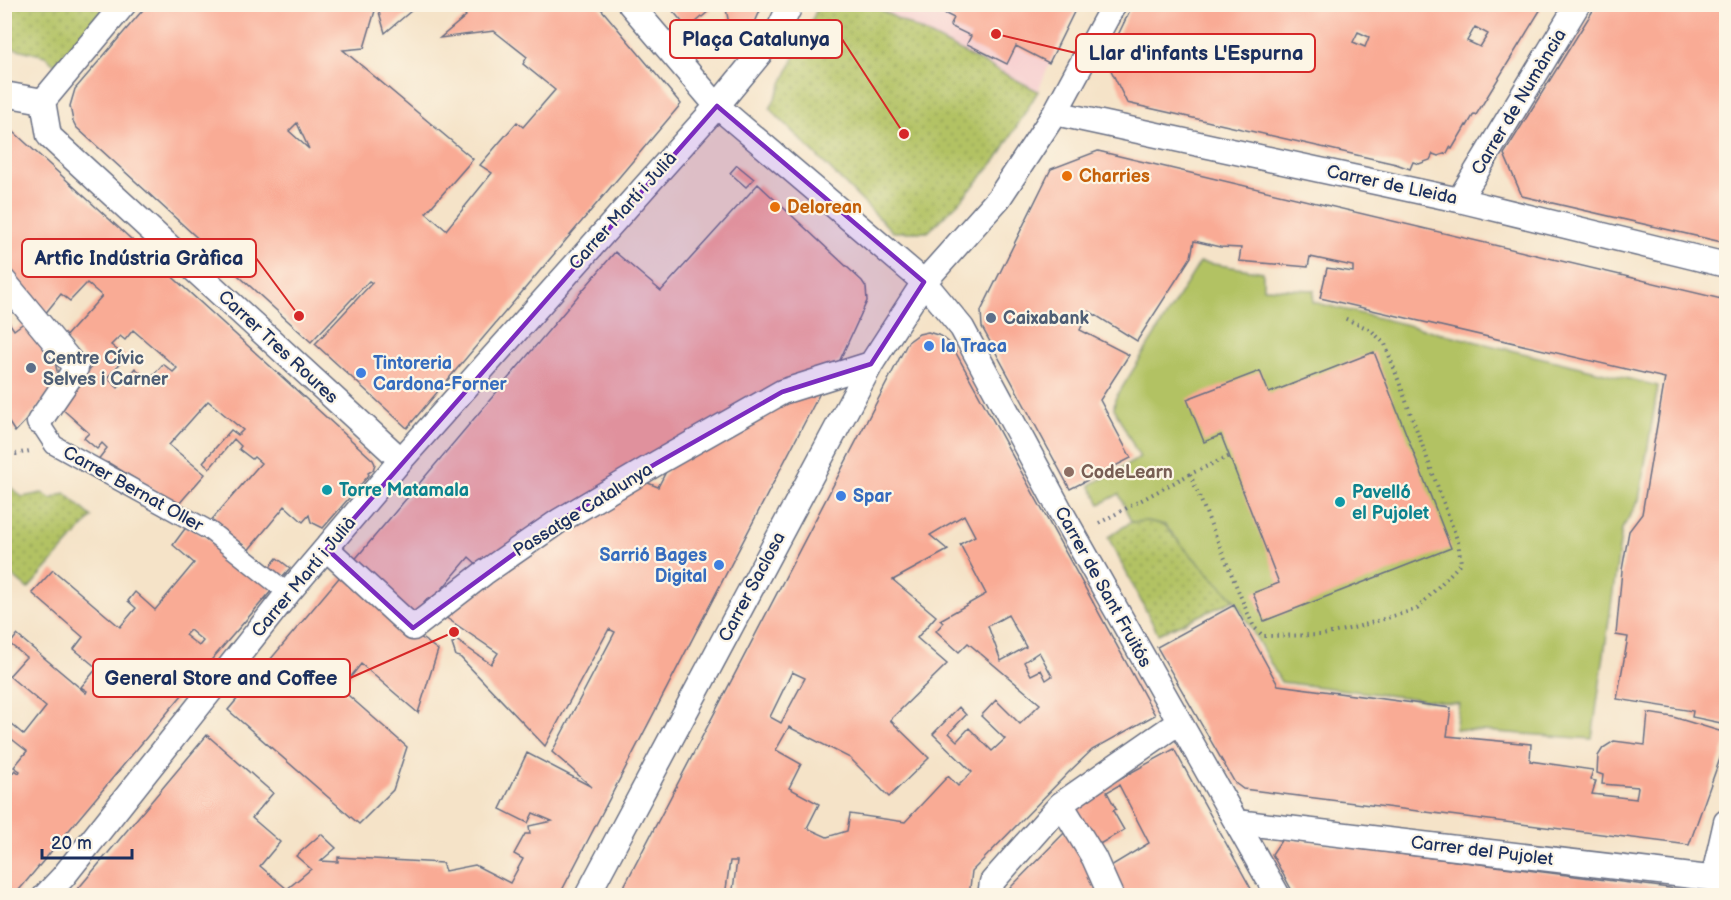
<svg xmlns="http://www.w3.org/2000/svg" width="1731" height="900" font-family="'Balsamiq Sans',sans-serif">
<defs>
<pattern id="grass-dots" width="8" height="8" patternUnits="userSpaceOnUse" patternTransform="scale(1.5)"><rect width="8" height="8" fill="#b2c264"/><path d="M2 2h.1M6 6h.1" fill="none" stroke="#909e56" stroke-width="1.8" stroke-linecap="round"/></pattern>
</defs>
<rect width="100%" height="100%" fill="#fcf5e5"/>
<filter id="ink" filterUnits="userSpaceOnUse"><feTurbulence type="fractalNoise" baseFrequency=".0167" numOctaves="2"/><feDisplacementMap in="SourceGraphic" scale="12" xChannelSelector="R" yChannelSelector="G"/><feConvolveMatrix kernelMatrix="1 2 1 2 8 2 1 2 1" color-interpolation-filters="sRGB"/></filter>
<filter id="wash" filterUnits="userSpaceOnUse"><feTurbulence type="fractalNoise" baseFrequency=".008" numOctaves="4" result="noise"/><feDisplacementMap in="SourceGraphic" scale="24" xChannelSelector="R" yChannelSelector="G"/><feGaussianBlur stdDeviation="1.35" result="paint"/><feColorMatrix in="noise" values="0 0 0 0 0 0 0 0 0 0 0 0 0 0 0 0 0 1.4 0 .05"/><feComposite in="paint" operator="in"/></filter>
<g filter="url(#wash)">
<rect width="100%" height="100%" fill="#f5e3c8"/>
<path fill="#f7cfd0" d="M 871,5 L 1078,5 L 1050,63 L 1038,91 Z"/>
<path fill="url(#grass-dots)" stroke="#667861" stroke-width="1.5" d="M 4,5 L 108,5 L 57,66 L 45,56 L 5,46 Z
M 819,5 L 871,5 L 1038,91 L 997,159 L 963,198 L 928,232 L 893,232 L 770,109 Z
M 8,485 L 22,497 L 42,493 L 51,499 L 65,493 L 92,517 L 28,589 L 5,570 L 4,486 Z
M 1148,521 L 1165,525 L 1187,551 L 1235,600 L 1158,634 L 1108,537 L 1131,522 Z"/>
<path fill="#b2c264" stroke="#667861" stroke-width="1.5" d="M 1200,262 L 1263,272 L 1263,288 L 1314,290 L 1313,302 L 1658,386 L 1639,500 L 1622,529 L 1592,739 L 1455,729 L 1459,704 L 1281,682 L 1235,600 L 1187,551 L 1165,525 L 1148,521 L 1131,522 L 1119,494 L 1100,504 L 1090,485 L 1140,458 L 1114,408 L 1115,399 Z"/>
<g id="blocks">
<path fill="#f9ab95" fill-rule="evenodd" d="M 148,4 L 377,4 L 364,48 L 343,50 L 473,159 L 426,213 L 446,230 L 492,173 L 480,165 L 517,122 L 523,127 L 555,90 L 523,64 L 527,57 L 494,31 L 440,38 L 466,16 L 456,4 L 597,4 L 681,104 L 407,428 L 315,344 L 372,283 L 369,281 L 311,342 L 76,127 L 73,121 L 70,106 L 75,89 ZM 297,123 L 309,149 L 289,131 Z
M 667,4 L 717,4 L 688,29 Z
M 725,4 L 763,4 L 756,20 L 733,44 Z
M 926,4 L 1078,4 L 1049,63 L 1016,46 L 1007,64 L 967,44 L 971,36 L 950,26 L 954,18 Z
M 1133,4 L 1544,4 L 1476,115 L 1474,114 L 1467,126 L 1466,125 L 1452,149 L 1450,147 L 1447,153 L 1438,156 L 1433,154 L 1430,160 L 1419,164 L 1413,162 L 1410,169 L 1396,164 L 1127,103 L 1106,60 ZM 1475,27 L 1488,34 L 1480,47 L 1467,41 ZM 1358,32 L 1369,37 L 1365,47 L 1353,42 Z
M 1597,4 L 1726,4 L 1726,243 L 1522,196 L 1504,154 Z
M 377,5 L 418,5 L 385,33 Z
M 4,123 L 373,460 L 375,464 L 373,470 L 368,473 L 369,475 L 323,528 L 311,522 L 309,515 L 303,522 L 285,506 L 246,553 L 209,523 L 261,463 L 254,457 L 252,459 L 239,449 L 241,446 L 234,439 L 210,468 L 203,462 L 231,430 L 238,435 L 243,430 L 208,401 L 169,445 L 205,474 L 178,505 L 109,463 L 97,461 L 107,448 L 102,443 L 97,449 L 84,438 L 89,433 L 59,406 L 93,366 L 64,338 L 102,296 L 87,283 L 70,301 L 61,294 L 44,315 L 4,270 ZM 133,330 L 177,368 L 173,372 L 163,364 L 149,380 L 135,368 L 118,388 L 107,378 L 126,357 L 111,345 L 120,336 L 125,340 Z
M 1098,151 L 1726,300 L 1726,724 L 1692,717 L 1693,711 L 1617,699 L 1628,637 L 1616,635 L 1622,570 L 1629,531 L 1642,514 L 1665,378 L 1320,298 L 1327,268 L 1353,272 L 1353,266 L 1310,257 L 1308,267 L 1239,261 L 1241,248 L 1220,247 L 1194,241 L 1191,257 L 1137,341 L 1089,311 L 1080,330 L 1129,355 L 1100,400 L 1131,458 L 1070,489 L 982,327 L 981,311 L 1051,169 Z
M 737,165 L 754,179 L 746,187 L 730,173 Z
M 758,184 L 862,281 L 866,287 L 867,301 L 839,362 L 481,568 L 469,557 L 432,601 L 428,598 L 412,618 L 352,563 L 615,252 L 661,291 Z
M 4,315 L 14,330 L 25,322 L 53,353 L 60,384 L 15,432 L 4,415 Z
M 928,332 L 941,336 L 951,344 L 1155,715 L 1092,750 L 1070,771 L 972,871 L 969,896 L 732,896 L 737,861 L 730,861 L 725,896 L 619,896 L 908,342 L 919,334 ZM 964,515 L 975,536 L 960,544 L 986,594 L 940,620 L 943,623 L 936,631 L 959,652 L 968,643 L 1040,704 L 1020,724 L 996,700 L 981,716 L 1005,739 L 992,751 L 969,728 L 957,741 L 949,733 L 966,715 L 959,707 L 933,734 L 972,772 L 958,786 L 948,776 L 905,822 L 850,814 L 847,831 L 827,837 L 807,828 L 819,804 L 789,788 L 801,764 L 776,750 L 789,727 L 850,758 L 889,797 L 929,758 L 890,720 L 947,664 L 917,638 L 936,616 L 893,580 L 948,550 L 930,535 ZM 1008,615 L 1026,647 L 1001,661 L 988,626 ZM 1039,652 L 1052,676 L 1046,680 L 1041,670 L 1031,675 L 1024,662 ZM 792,672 L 805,678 L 781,723 L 770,717 Z
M 1374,352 L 1451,548 L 1264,621 L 1253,593 L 1279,583 L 1221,435 L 1204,442 L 1187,399 L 1260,371 L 1269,393 Z
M 822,389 L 559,896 L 72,896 L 207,735 L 273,793 L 252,818 L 280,842 L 260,866 L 287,889 L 311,869 L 296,856 L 321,834 L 336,848 L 321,861 L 338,862 L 338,857 L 442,863 L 445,871 L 475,865 L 510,883 L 523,859 L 514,854 L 525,834 L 530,834 L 529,826 L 552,821 L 533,813 L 528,823 L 500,809 L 527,753 L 592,787 L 552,752 L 615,632 L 609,629 L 545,746 L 460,657 L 456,656 L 452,644 L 456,640 L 491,664 L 498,653 L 445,617 L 507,567 L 638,479 L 658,487 L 669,466 L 779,399 Z
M 187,526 L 213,542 L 273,589 L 213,658 L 14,896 L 4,896 L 4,783 L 15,770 L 19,773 L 20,771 L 14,767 L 27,751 L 4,733 L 4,718 L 24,735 L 46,707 L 9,676 L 26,657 L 10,644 L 17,635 L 86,693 L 87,691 L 81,687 L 97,668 L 74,649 L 83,637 L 32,593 L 53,570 L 120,627 L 136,608 L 128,601 L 135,592 L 155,610 L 194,563 L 173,545 ZM 190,630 L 203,641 L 199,646 L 185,635 Z
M 277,558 L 290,568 L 281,578 L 268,569 Z
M 343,573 L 416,634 L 438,650 L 418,713 L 361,664 L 341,689 L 407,747 L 393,790 L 359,824 L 228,710 Z
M 1234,605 L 1278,685 L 1451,708 L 1447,736 L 1531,744 L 1530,761 L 1593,770 L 1590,780 L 1596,781 L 1592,794 L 1636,799 L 1638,787 L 1602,784 L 1603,775 L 1597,773 L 1598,756 L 1603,748 L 1614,741 L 1645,745 L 1648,713 L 1673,717 L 1726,733 L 1726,742 L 1689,845 L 1243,789 L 1235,783 L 1157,647 Z
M 1174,749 L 1255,896 L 1123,896 L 1109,867 L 1149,843 L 1119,785 L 1107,792 L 1116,809 L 1113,811 L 1124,830 L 1098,845 L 1071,810 L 1090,795 Z
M 1070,827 L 1102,896 L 1008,896 L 1009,889 Z
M 1282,839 L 1669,888 L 1715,896 L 1415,896 L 1390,891 L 1384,896 L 1295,896 L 1272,854 Z"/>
</g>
</g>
<g filter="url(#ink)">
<use href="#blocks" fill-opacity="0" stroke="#676e83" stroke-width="1.5"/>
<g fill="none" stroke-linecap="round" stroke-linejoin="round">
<g stroke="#676e83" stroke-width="21">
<path id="pedestrian" d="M 39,422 L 54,445 L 210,531 L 288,593"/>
</g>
<g stroke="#676e83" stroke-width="27">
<path id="minor" d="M 630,4 L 717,106 L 924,282 L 962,328 L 1061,512 L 1278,896
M 4,94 L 43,101
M 43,101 L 49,136 L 401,460
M 43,101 L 124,4
M 1055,113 L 1459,200 L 1726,265
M 1459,200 L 1578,4
M 4,281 L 76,368 L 39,422
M 327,549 L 413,628 L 484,573 L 559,521 L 657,463 L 782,392 L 871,364
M 1061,804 L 1094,858 L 1111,896
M 1237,822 L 1726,880
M 1713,879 L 1726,822
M 45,896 L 63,877 L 288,593 L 401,460 L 717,106 L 777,33 L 791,4
M 587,896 L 871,364 L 924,282 L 999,198 L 1055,113 L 1114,4
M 990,896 L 992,882 L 1061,804 L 1179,722"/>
</g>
<path stroke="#676e83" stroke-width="4" stroke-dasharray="1.5 4.5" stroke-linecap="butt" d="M 4,451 L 16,454 L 30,451
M 1190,474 L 1245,607 L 1254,627 L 1263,636 L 1323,635 L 1357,627 L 1417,609 L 1461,563 L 1458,542 L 1385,344 L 1371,330 L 1344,318
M 1099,523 L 1190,474 L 1230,456"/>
<use href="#pedestrian" stroke="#fff" stroke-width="18"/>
<use href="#minor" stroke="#fff" stroke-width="24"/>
</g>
</g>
<path fill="#7b2cbf" fill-opacity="0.2" stroke="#7b2cbf" stroke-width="4.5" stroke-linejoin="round" d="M 717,106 L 924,282 L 871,364 L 782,392 L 657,463 L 559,521 L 413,628 L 327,549 Z"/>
<g fill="#e8710a" stroke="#fcf5e5" stroke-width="2">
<circle cx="1067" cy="176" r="6"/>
<circle cx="775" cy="207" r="6"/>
</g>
<g fill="#5c6f8a" stroke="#fcf5e5" stroke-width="2">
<circle cx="991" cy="318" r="6"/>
<circle cx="31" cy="368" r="6"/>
</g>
<g fill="#3f7fe0" stroke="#fcf5e5" stroke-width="2">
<circle cx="929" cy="346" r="6"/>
<circle cx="361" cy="373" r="6"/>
<circle cx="841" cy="496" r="6"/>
<circle cx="719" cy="565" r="6"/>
</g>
<circle fill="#8d6e63" stroke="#fcf5e5" stroke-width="2" cx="1069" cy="472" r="6"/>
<g fill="#0f9aa8" stroke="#fcf5e5" stroke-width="2">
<circle cx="327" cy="490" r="6"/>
<circle cx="1340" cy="502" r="6"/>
</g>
<g text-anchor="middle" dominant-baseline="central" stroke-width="4.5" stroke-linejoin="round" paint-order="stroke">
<g font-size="18" fill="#1b2f5e" stroke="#fcf5e5">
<text transform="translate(1519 102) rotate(-59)">Carrer de Numància</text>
<text transform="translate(1392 185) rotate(12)">Carrer de Lleida</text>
<text transform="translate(623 211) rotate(-48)">Carrer Martí i Julià</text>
<text transform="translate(278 347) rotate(43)">Carrer Tres Roures</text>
<text transform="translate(133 489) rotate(29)">Carrer Bernat Oller</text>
<text transform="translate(583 510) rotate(-32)">Passatge Catalunya</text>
<text transform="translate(304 577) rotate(-50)">Carrer Martí i Julià</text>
<text transform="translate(752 587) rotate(-62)">Carrer Saclosa</text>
<text transform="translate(1103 587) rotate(61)">Carrer de Sant Fruitós</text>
<text transform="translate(1482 851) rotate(7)">Carrer del Pujolet</text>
</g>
<g font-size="18" font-weight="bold" fill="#c56008" stroke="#fcf5e5" text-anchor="start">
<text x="1079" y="176">Charries</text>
<text x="787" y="207">Delorean</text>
</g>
<g font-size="18" font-weight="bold" fill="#4e5e75" stroke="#fcf5e5" text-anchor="start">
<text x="1003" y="318">Caixabank</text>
<text x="43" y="358">Centre Cívic<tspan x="43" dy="21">Selves i Carner</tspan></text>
</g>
<g font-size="18" font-weight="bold" fill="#366cbe" stroke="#fcf5e5" text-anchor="start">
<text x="941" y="346">la Traca</text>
<text x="373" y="363">Tintoreria<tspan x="373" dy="21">Cardona-Forner</tspan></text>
<text x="853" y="496">Spar</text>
<text x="707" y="555" text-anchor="end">Sarrió Bages<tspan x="707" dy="21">Digital</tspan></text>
</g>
<g font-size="18" font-weight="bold" fill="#785e54" stroke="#fcf5e5" text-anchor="start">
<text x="1081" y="472">CodeLearn</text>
</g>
<g font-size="18" font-weight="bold" fill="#0d838f" stroke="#fcf5e5" text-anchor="start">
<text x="339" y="490">Torre Matamala</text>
<text x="1352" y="492">Pavelló<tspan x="1352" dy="21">el Pujolet</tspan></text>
</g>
</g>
<path fill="none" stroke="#d62828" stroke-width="2" d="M904 134L842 39M996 34L1076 53M299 316L256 258M454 632L350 678"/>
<g fill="#d62828" stroke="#fcf5e5" stroke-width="2">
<circle cx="904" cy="134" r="6"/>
<circle cx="996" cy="34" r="6"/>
<circle cx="299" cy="316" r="6"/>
<circle cx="454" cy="632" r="6"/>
</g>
<g fill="#fcf5e5" stroke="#d62828" stroke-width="2">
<rect x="670" y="20" width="172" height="38" rx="6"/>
<rect x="1076" y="34" width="239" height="38" rx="6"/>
<rect x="22" y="239" width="234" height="38" rx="6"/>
<rect x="93" y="659" width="257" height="38" rx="6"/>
</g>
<g font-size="20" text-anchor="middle" font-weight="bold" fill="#1b2f5e">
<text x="756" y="46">Plaça Catalunya</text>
<text x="1196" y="60">Llar d'infants L'Espurna</text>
<text x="139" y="265">Artfic Indústria Gràfica</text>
<text x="221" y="685">General Store and Coffee</text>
</g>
<rect width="1731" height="900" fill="none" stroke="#fcf5e5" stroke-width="24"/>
<path d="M42 849v9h90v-9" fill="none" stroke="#1b2f5e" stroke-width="3"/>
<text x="51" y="849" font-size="18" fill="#1b2f5e" stroke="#fcf5e5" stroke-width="4.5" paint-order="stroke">20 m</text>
</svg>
